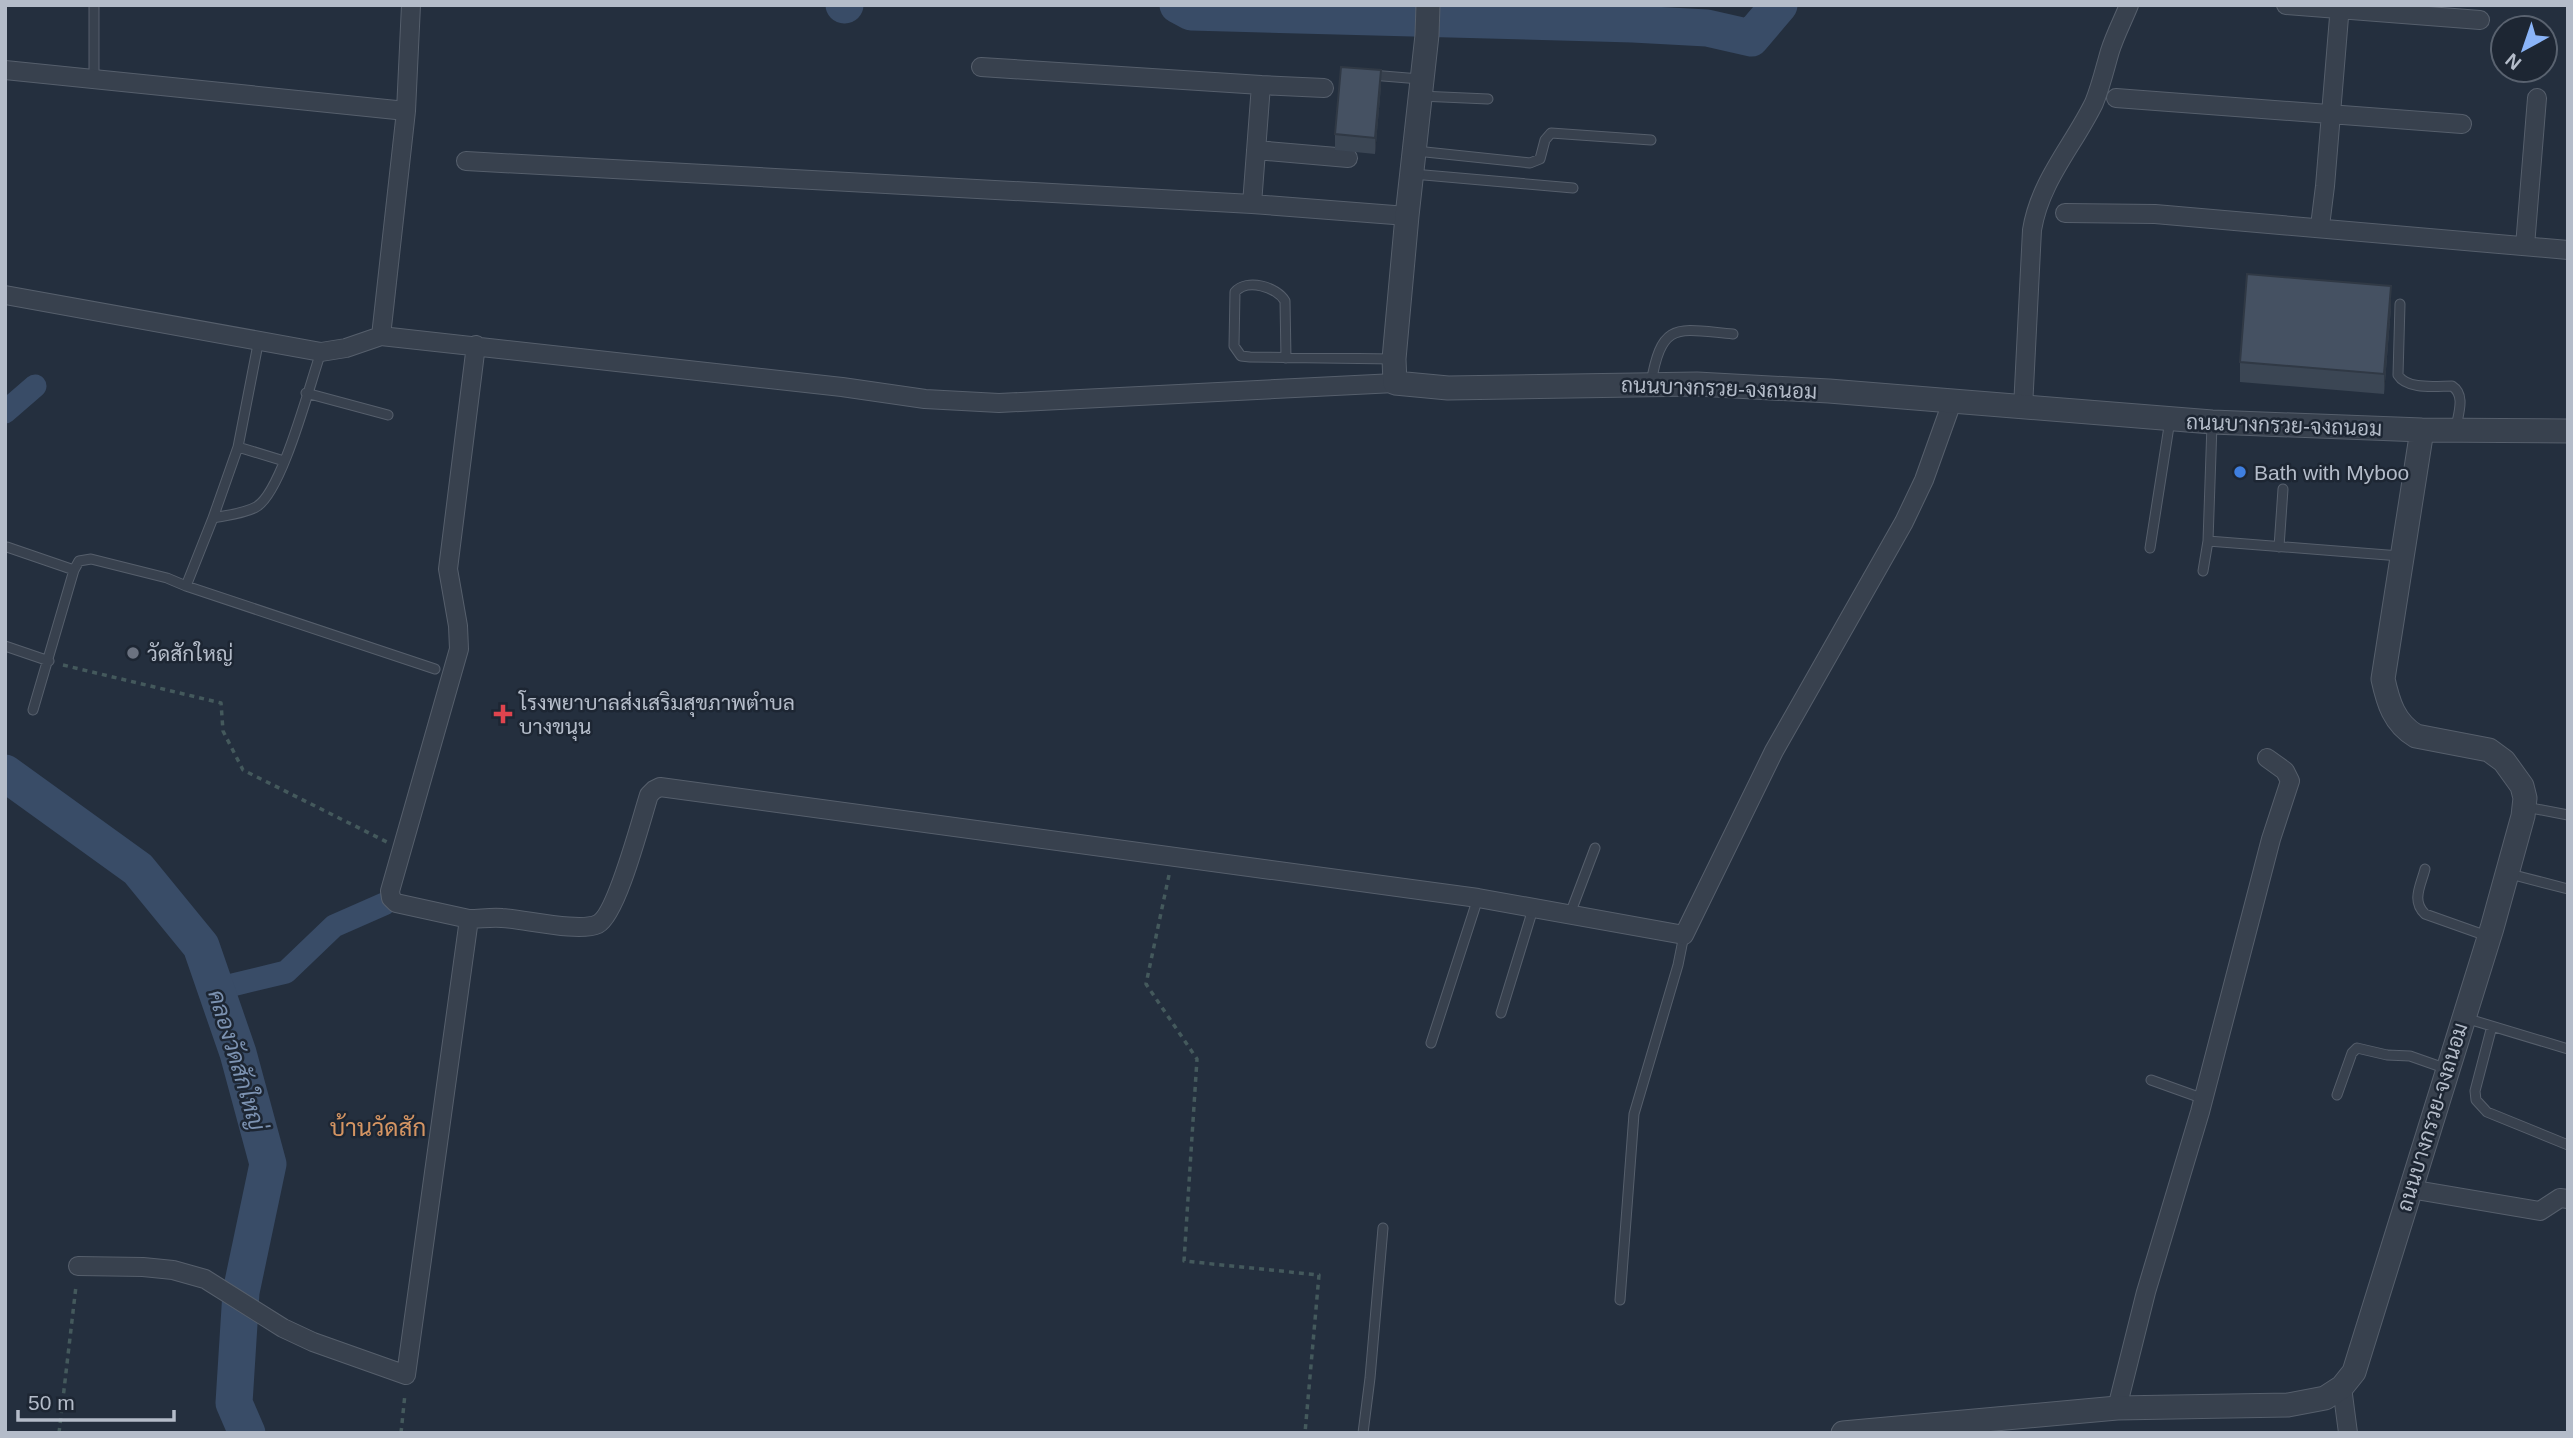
<svg xmlns="http://www.w3.org/2000/svg" width="2573" height="1438" font-family="Helvetica,Sarabun,sans-serif">
<rect width="100%" height="100%" fill="#242f3e"/>
<g fill="none" stroke-linecap="round" stroke-linejoin="round">
<path stroke="#394c67" stroke-width="23" d="M 5,412 L 35,386
M 216,989 L 286,972 L 334,926 L 384,904"/>
<path stroke="#394c67" stroke-width="37" d="M 844,5 L 845,5
M 1178,5 L 1191,12 L 1633,24 L 1707,28 L 1751,38 L 1779,5
M 5,773 L 138,869 L 201,946 L 238,1053 L 268,1164 L 241,1292 L 234,1403 L 247,1433"/>
<g stroke="#565f6c" stroke-width="11">
<path id="service" d="M 94,5 L 94,79
M 1371,75 L 1420,79
M 1420,96 L 1488,99
M 1416,151 L 1530,163 L 1540,159 L 1545,140 L 1551,133 L 1651,140
M 1413,174 L 1573,188
M 2400,304 L 2398,375 C 2407,390 2436,386 2452,386 C 2466,395 2458,414 2456,428
M 1286,358 L 1285,301 C 1277,287 1247,278 1235,292 L 1234,346 L 1241,356 L 1250,357 L 1394,359
M 1651,383 C 1662,320 1677,329 1733,334
M 306,393 L 388,415
M 238,447 L 284,461
M 213,518 C 226,515 244,514 256,507 C 282,493 310,383 321,352
M 2208,541 L 2212,424
M 7,547 L 74,570
M 2279,547 L 2283,489
M 2150,548 L 2170,420
M 2203,571 L 2208,541 L 2400,556
M 186,586 L 435,669
M 5,646 L 49,661
M 33,710 L 74,570 L 79,561 L 91,559 L 167,578 L 186,586 L 213,518 L 238,447 L 259,339
M 2526,807 L 2568,815
M 2425,869 C 2421,885 2411,901 2425,914 L 2487,936
M 2510,874 L 2568,889
M 1570,914 L 1595,848
M 1501,1013 L 1533,909
M 2465,1018 L 2568,1049
M 2492,1026 L 2475,1091 L 2476,1100 L 2487,1112 L 2568,1145
M 1431,1043 L 1478,898
M 2151,1080 L 2204,1099
M 2337,1095 L 2352,1053 L 2357,1048 L 2387,1055 L 2410,1056 L 2447,1069
M 1620,1300 L 1634,1114 L 1678,965 L 1684,935
M 1363,1433 L 1370,1378 L 1383,1228"/>
</g>
<g stroke="#565f6c" stroke-width="20">
<path id="minor" d="M 2286,5 L 2480,20
M 981,67 L 1261,85 L 1252,204
M 5,70 L 406,111
M 1261,85 L 1324,88
M 2116,98 L 2462,124
M 1256,150 L 1348,158
M 466,161 L 1252,204 L 1407,216
M 2065,213 L 2155,214 L 2568,250
M 2320,226 L 2325,186 L 2340,5
M 2525,246 L 2537,98
M 5,295 L 321,352 L 346,348 L 381,336 L 842,387 L 925,399 L 999,403 L 1395,383
M 381,336 L 406,111 L 411,5
M 2023,408 L 2032,230 C 2040,181 2073,146 2094,103 C 2101,86 2105,68 2110,51 C 2115,35 2123,20 2129,5
M 469,919 C 480,919 491,917 502,918 C 524,919 579,933 598,924 C 617,914 641,820 649,795 L 654,790 L 660,787 L 1478,898 L 1684,935 L 1774,751 L 1904,522 L 1924,480 L 1952,402
M 2410,1189 L 2540,1211 L 2560,1198 L 2568,1199
M 78,1266 L 143,1267 L 173,1270 L 205,1279 L 283,1328 L 313,1342 L 406,1375 L 469,919 L 396,903 L 391,898 L 390,891 L 459,649 L 458,626 L 448,569 L 476,345
M 2342,1387 L 2348,1433
M 2117,1408 L 2146,1292 L 2200,1112 L 2271,839 L 2290,781 L 2285,771 L 2267,758"/>
</g>
<g stroke="#565f6c" stroke-width="25">
<path id="tertiary" d="M 1428,5 L 1427,35 L 1407,216 L 1394,359 L 1395,383 L 1448,388 L 1697,384 L 1829,391 L 2212,422 L 2422,430 L 2568,431
M 1843,1433 L 2117,1408 L 2288,1405 L 2325,1398 L 2342,1387 L 2354,1372 L 2492,928 L 2523,816 L 2525,798 L 2522,786 L 2504,761 L 2489,750 L 2416,736 C 2394,723 2388,702 2383,679 L 2422,430"/>
</g>
<path stroke="#44595c" stroke-width="3.5" stroke-dasharray="5 5" stroke-linecap="butt" d="M 63,665 L 221,703 L 223,731 L 243,770 L 387,842
M 1169,875 L 1146,984 L 1197,1059 L 1184,1261 L 1319,1275 L 1305,1433
M 59,1433 L 76,1286
M 401,1433 L 405,1394"/>
<use href="#service" stroke="#38414e" stroke-width="9"/>
<use href="#minor" stroke="#38414e" stroke-width="18"/>
<use href="#tertiary" stroke="#38414e" stroke-width="23"/>
</g>
<path fill="#3b4654" d="M 1381,86 L 1375,154 L 1335,150 L 1335,134 Z
M 2391,307 L 2384,394 L 2240,382 L 2240,362 Z"/>
<path fill="#303945" d="M 1381,70 L 1381,86 L 1375,154 L 1375,138 Z
M 2391,286 L 2391,307 L 2384,394 L 2384,374 Z"/>
<path fill="#455162" stroke="#303945" stroke-width="2" d="M 1341,67 L 1381,70 L 1375,138 L 1335,134 Z
M 2247,274 L 2391,286 L 2384,374 L 2240,362 Z"/>
<circle fill="#3f7fe0" stroke="#1d2633" stroke-width="2.5" cx="2240" cy="472" r="7"/>
<circle fill="#6b7280" stroke="#1d2633" stroke-width="2.5" cx="133" cy="653" r="7"/>
<path fill="#e0444e" stroke="#1d2633" stroke-width="2.5" d="M499.5 703.5h7v7h7v7h-7v7h-7v-7h-7v-7h7z"/>
<g text-anchor="middle" dominant-baseline="central" stroke-width="5" stroke-linejoin="round" paint-order="stroke">
<g font-size="21" fill="#b4bcc9" stroke="#1d2633">
<text transform="translate(1719 388) rotate(2)">ถนนบางกรวย-จงถนอม</text>
<text transform="translate(2284 425) rotate(2)">ถนนบางกรวย-จงถนอม</text>
<text transform="translate(2432 1117) rotate(-73)">ถนนบางกรวย-จงถนอม</text>
</g>
<g font-size="21" fill="#b4bcc9" stroke="#1d2633" text-anchor="start">
<text x="2254" y="472">Bath with Myboo</text>
<text x="147" y="653">วัดสักใหญ่</text>
<text x="519" y="702">โรงพยาบาลส่งเสริมสุขภาพตำบล<tspan x="519" dy="24">บางขนุน</tspan></text>
</g>
<g font-size="23" font-style="italic" fill="#7c92b1" stroke="#1d2633">
<text transform="translate(237 1060) rotate(73)">คลองวัดสักใหญ่</text>
</g>
<g font-size="24" fill="#d59563" stroke="#1d2633">
<text x="378" y="1127">บ้านวัดสัก</text>
</g>
</g>
<rect width="2573" height="1438" fill="none" stroke="#b4bcc9" stroke-width="14"/>
<g transform="translate(2524 49) rotate(220)"><circle r="33" fill="#1d2633" stroke="#59626f" stroke-width="2"/>
<path d="M0-5L12 26L0 18L-12 26Z" fill="#8ab4f8"/>
<text y="-10" font-size="19" font-weight="bold" text-anchor="middle" fill="#b4bcc9">N</text>
</g>
<path d="M18 1410v10h156v-10" fill="none" stroke="#b4bcc9" stroke-width="3.5"/>
<text x="28" y="1410" font-size="21" fill="#b4bcc9" stroke="#1d2633" stroke-width="5" paint-order="stroke">50 m</text>
</svg>
